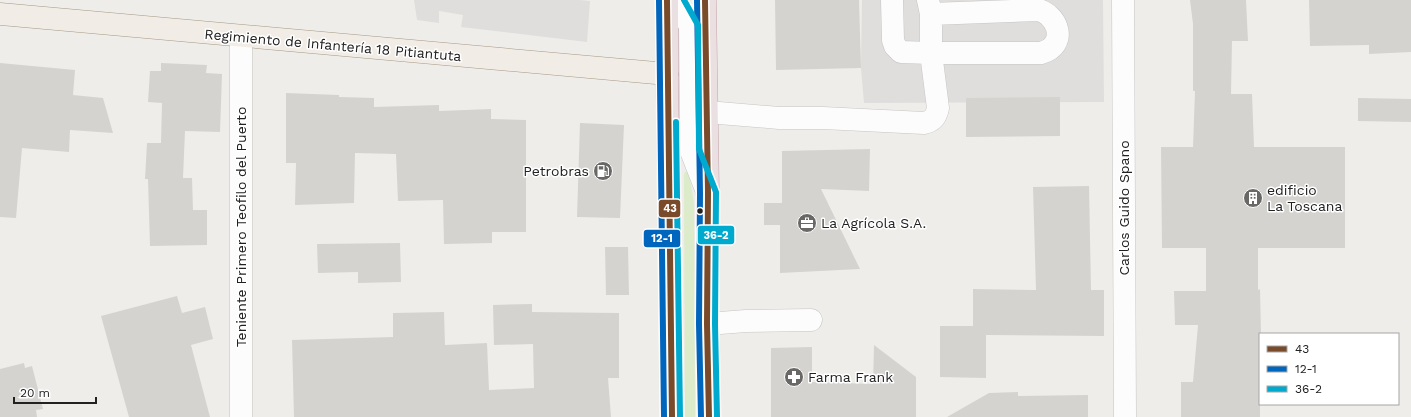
<svg xmlns="http://www.w3.org/2000/svg" width="1411" height="417" font-family="'Work Sans',sans-serif">
<rect width="100%" height="100%" fill="#efede9"/>
<path fill="#dcebc9" d="M 685,172 L 687,172 L 689,174 L 694,203 L 695,417 L 685,417 L 684,174 Z"/>
<path fill="#dfdedd" d="M 414,0 L 579,0 L 590,1 L 587,42 L 461,27 L 463,15 L 439,11 L 439,23 L 417,20 Z
M 862,0 L 1103,0 L 1104,102 L 864,103 L 861,68 Z"/>
<path fill="#d5d3d0" d="M 775,0 L 859,0 L 861,68 L 776,70 Z
M 1190,0 L 1246,0 L 1248,41 L 1232,41 L 1231,94 L 1252,94 L 1254,147 L 1345,147 L 1345,248 L 1258,248 L 1258,290 L 1260,289 L 1261,334 L 1260,334 L 1260,417 L 1181,417 L 1181,382 L 1193,382 L 1198,325 L 1175,325 L 1174,291 L 1206,291 L 1206,248 L 1162,248 L 1161,147 L 1193,147 L 1195,91 L 1193,91 L 1193,24 Z
M 1309,0 L 1411,0 L 1411,52 L 1369,54 L 1369,45 L 1310,46 Z
M 0,63 L 75,70 L 73,95 L 103,98 L 113,133 L 70,130 L 69,152 L 22,148 L 16,218 L 0,217 Z
M 161,63 L 207,65 L 206,73 L 222,74 L 220,132 L 185,131 L 183,178 L 192,178 L 193,210 L 207,210 L 207,245 L 150,246 L 148,179 L 145,179 L 147,143 L 161,143 L 162,103 L 148,102 L 150,71 L 161,71 Z
M 286,93 L 339,95 L 339,97 L 374,98 L 374,107 L 439,105 L 439,111 L 491,109 L 491,119 L 526,120 L 526,232 L 492,232 L 492,243 L 444,244 L 443,200 L 398,201 L 396,154 L 355,153 L 354,203 L 295,205 L 296,163 L 286,163 Z
M 1060,97 L 1060,136 L 966,137 L 966,98 Z
M 1358,98 L 1411,99 L 1411,122 L 1358,121 Z
M 580,123 L 624,125 L 620,218 L 577,217 Z
M 870,149 L 869,191 L 821,189 L 860,269 L 780,273 L 780,225 L 764,225 L 764,203 L 782,203 L 782,151 Z
M 1089,186 L 1091,290 L 1104,290 L 1104,336 L 986,335 L 986,378 L 940,377 L 940,326 L 973,326 L 973,289 L 1036,290 L 1033,187 Z
M 400,243 L 401,282 L 358,283 L 358,272 L 318,273 L 317,244 Z
M 605,247 L 628,247 L 629,295 L 606,295 Z
M 177,296 L 182,313 L 205,307 L 213,339 L 191,345 L 210,417 L 129,417 L 101,316 Z
M 532,304 L 532,312 L 619,313 L 619,378 L 608,378 L 611,417 L 294,417 L 292,340 L 393,337 L 393,313 L 444,312 L 445,345 L 487,343 L 489,390 L 534,388 L 533,344 L 494,345 L 493,305 Z
M 874,345 L 916,377 L 916,417 L 771,417 L 771,348 L 812,347 L 812,382 L 873,384 Z
M 24,363 L 25,368 L 32,366 L 43,409 L 36,410 L 37,417 L 0,417 L 0,369 Z
M 1018,392 L 1018,396 L 1088,395 L 1088,417 L 947,417 L 989,393 Z"/>
<g fill="none" stroke-linecap="round" stroke-linejoin="round">
<g stroke="#c6c5c4" stroke-width="23">
<path id="minor" d="M 675,0 L 690,26 L 691,151 L 707,192
M 892,0 L 893,40 L 895,46 L 901,52 L 931,53 L 1041,53 C 1044,52 1047,51 1050,49 C 1066,37 1055,15 1039,10 L 931,14
M 1123,0 L 1125,417
M 241,37 L 241,417
M 707,112 L 779,118 L 823,118 L 924,123 C 933,121 936,117 938,108 L 931,53 L 931,14 L 928,0
M 707,324 L 746,321 L 811,320"/>
</g>
<g stroke="#a59a85" stroke-width="23">
<path id="major" d="M 0,14 L 667,74"/>
</g>
<g stroke="#c4a2ab" stroke-width="23">
<path id="highway" d="M 667,0 L 667,74 L 672,417
M 705,0 L 708,193 L 707,324 L 709,417"/>
</g>
<use href="#minor" stroke="#fdfcfc" stroke-width="22"/>
<use href="#major" stroke="#f2ece6" stroke-width="22"/>
<use href="#highway" stroke="#ebe0e1" stroke-width="22"/>
<g stroke="#fff" stroke-width="9">
<path id="bus-1" d="M 667,0 L 672,417
M 705,0 L 708,193 L 707,324 L 709,417"/>
</g>
<g stroke="#fff" stroke-width="9">
<path id="bus-2" d="M 659,0 L 664,417
M 697,0 L 700,193 L 699,324 L 701,417"/>
</g>
<g stroke="#fff" stroke-width="9">
<path id="bus-3" d="M 684,0 L 698,25 L 699,149 L 716,192 L 715,324 L 717,417
M 676,122 L 680,417"/>
</g>
<use href="#bus-1" stroke="#7a4b2a" stroke-width="6"/>
<use href="#bus-2" stroke="#0065bd" stroke-width="6"/>
<use href="#bus-3" stroke="#00a9ce" stroke-width="6"/>
</g>
<defs>
<g id="fuel-disc" transform="scale(1)"><circle r="9.5" fill="#696867" stroke="#fff"/><path d="M-5.5-6h7V0h2V4h1.3V-2.5L3-4.5l.8-.8L6-3V5H2.5V1h-1V6h-7ZM-4.2-4.7v3.2H.2V-4.7Z" fill="#fff"/></g>
<g id="building-disc" transform="scale(1)"><circle r="9.5" fill="#696867" stroke="#fff"/><path d="M-4-6H4V6H1V3H-1V6H-4ZM-2.5-4.3h1.7v1.8h-1.7ZM.8-4.3h1.7v1.8H.8ZM-2.5-1h1.7V.8h-1.7ZM.8-1h1.7V.8H.8Z" fill="#fff"/></g>
<g id="office-disc" transform="scale(1)"><circle r="9.5" fill="#696867" stroke="#fff"/><path d="M-6-3h4V-5.5h4V-3h4V5H-6ZM-1-4.5V-3h2v-1.5ZM-6 0V1H6V0Z" fill="#fff"/></g>
<g id="pharmacy-disc" transform="scale(1)"><circle r="9.5" fill="#696867" stroke="#fff"/><path d="M-2-6h4v4h4v4h-4v4h-4v-4h-4v-4h4Z" fill="#fff"/></g>
</defs>
<g fill-rule="evenodd">
<use href="#fuel-disc" x="603" y="171"/>
<use href="#building-disc" x="1253" y="198"/>
<use href="#office-disc" x="807" y="223"/>
<use href="#pharmacy-disc" x="794" y="377"/>
</g>
<circle fill="#212121" stroke="#fff" stroke-width="1.5" cx="700" cy="211" r="3.5"/>
<g text-anchor="middle" dominant-baseline="central" stroke-width="3" stroke-linejoin="round" paint-order="stroke">
<g font-size="14" fill="#212121" stroke="#fff">
<text transform="translate(333 45) rotate(5)">Regimiento de Infantería 18 Pitiantuta</text>
<text transform="translate(1124 208) rotate(-90)">Carlos Guido Spano</text>
<text transform="translate(241 227) rotate(-90)">Teniente Primero Teofilo del Puerto</text>
</g>
<g font-size="14" fill="#212121" stroke="#fff" text-anchor="start">
<text x="589" y="171" text-anchor="end">Petrobras</text>
<text x="1267" y="190">edificio<tspan x="1267" dy="16">La Toscana</tspan></text>
<text x="821" y="223">La Agrícola S.A.</text>
<text x="808" y="377">Farma Frank</text>
</g>
</g>
<g stroke="#fff" stroke-width="1.5">
<rect x="658" y="199" width="23" height="19" rx="4" fill="#7a4b2a"/>
<rect x="697" y="225" width="38" height="20" rx="4" fill="#00a9ce"/>
<rect x="643" y="229" width="38" height="19" rx="4" fill="#0065bd"/>
</g>
<g font-size="11" text-anchor="middle" font-weight="bold" fill="#fff">
<text x="670" y="212">43</text>
<text x="716" y="239">36-2</text>
<text x="662" y="242">12-1</text>
</g>
<rect x="1259" y="333" width="140" height="72" fill="#ffffff" stroke="#a6a6a6"/>
<rect x="1267" y="346" width="20" height="6" fill="#7a4b2a" stroke="#a6a6a6"/>
<text x="1295" y="353" font-size="12" fill="#212121">43</text>
<rect x="1267" y="366" width="20" height="6" fill="#0065bd" stroke="#a6a6a6"/>
<text x="1295" y="373" font-size="12" fill="#212121">12-1</text>
<rect x="1267" y="386" width="20" height="6" fill="#00a9ce" stroke="#a6a6a6"/>
<text x="1295" y="393" font-size="12" fill="#212121">36-2</text>
<path d="M14 397v6h82v-6" fill="none" stroke="#212121" stroke-width="2"/>
<text x="20" y="397" font-size="12" fill="#212121" stroke="#ffffff" stroke-width="3" paint-order="stroke">20 m</text>
</svg>
